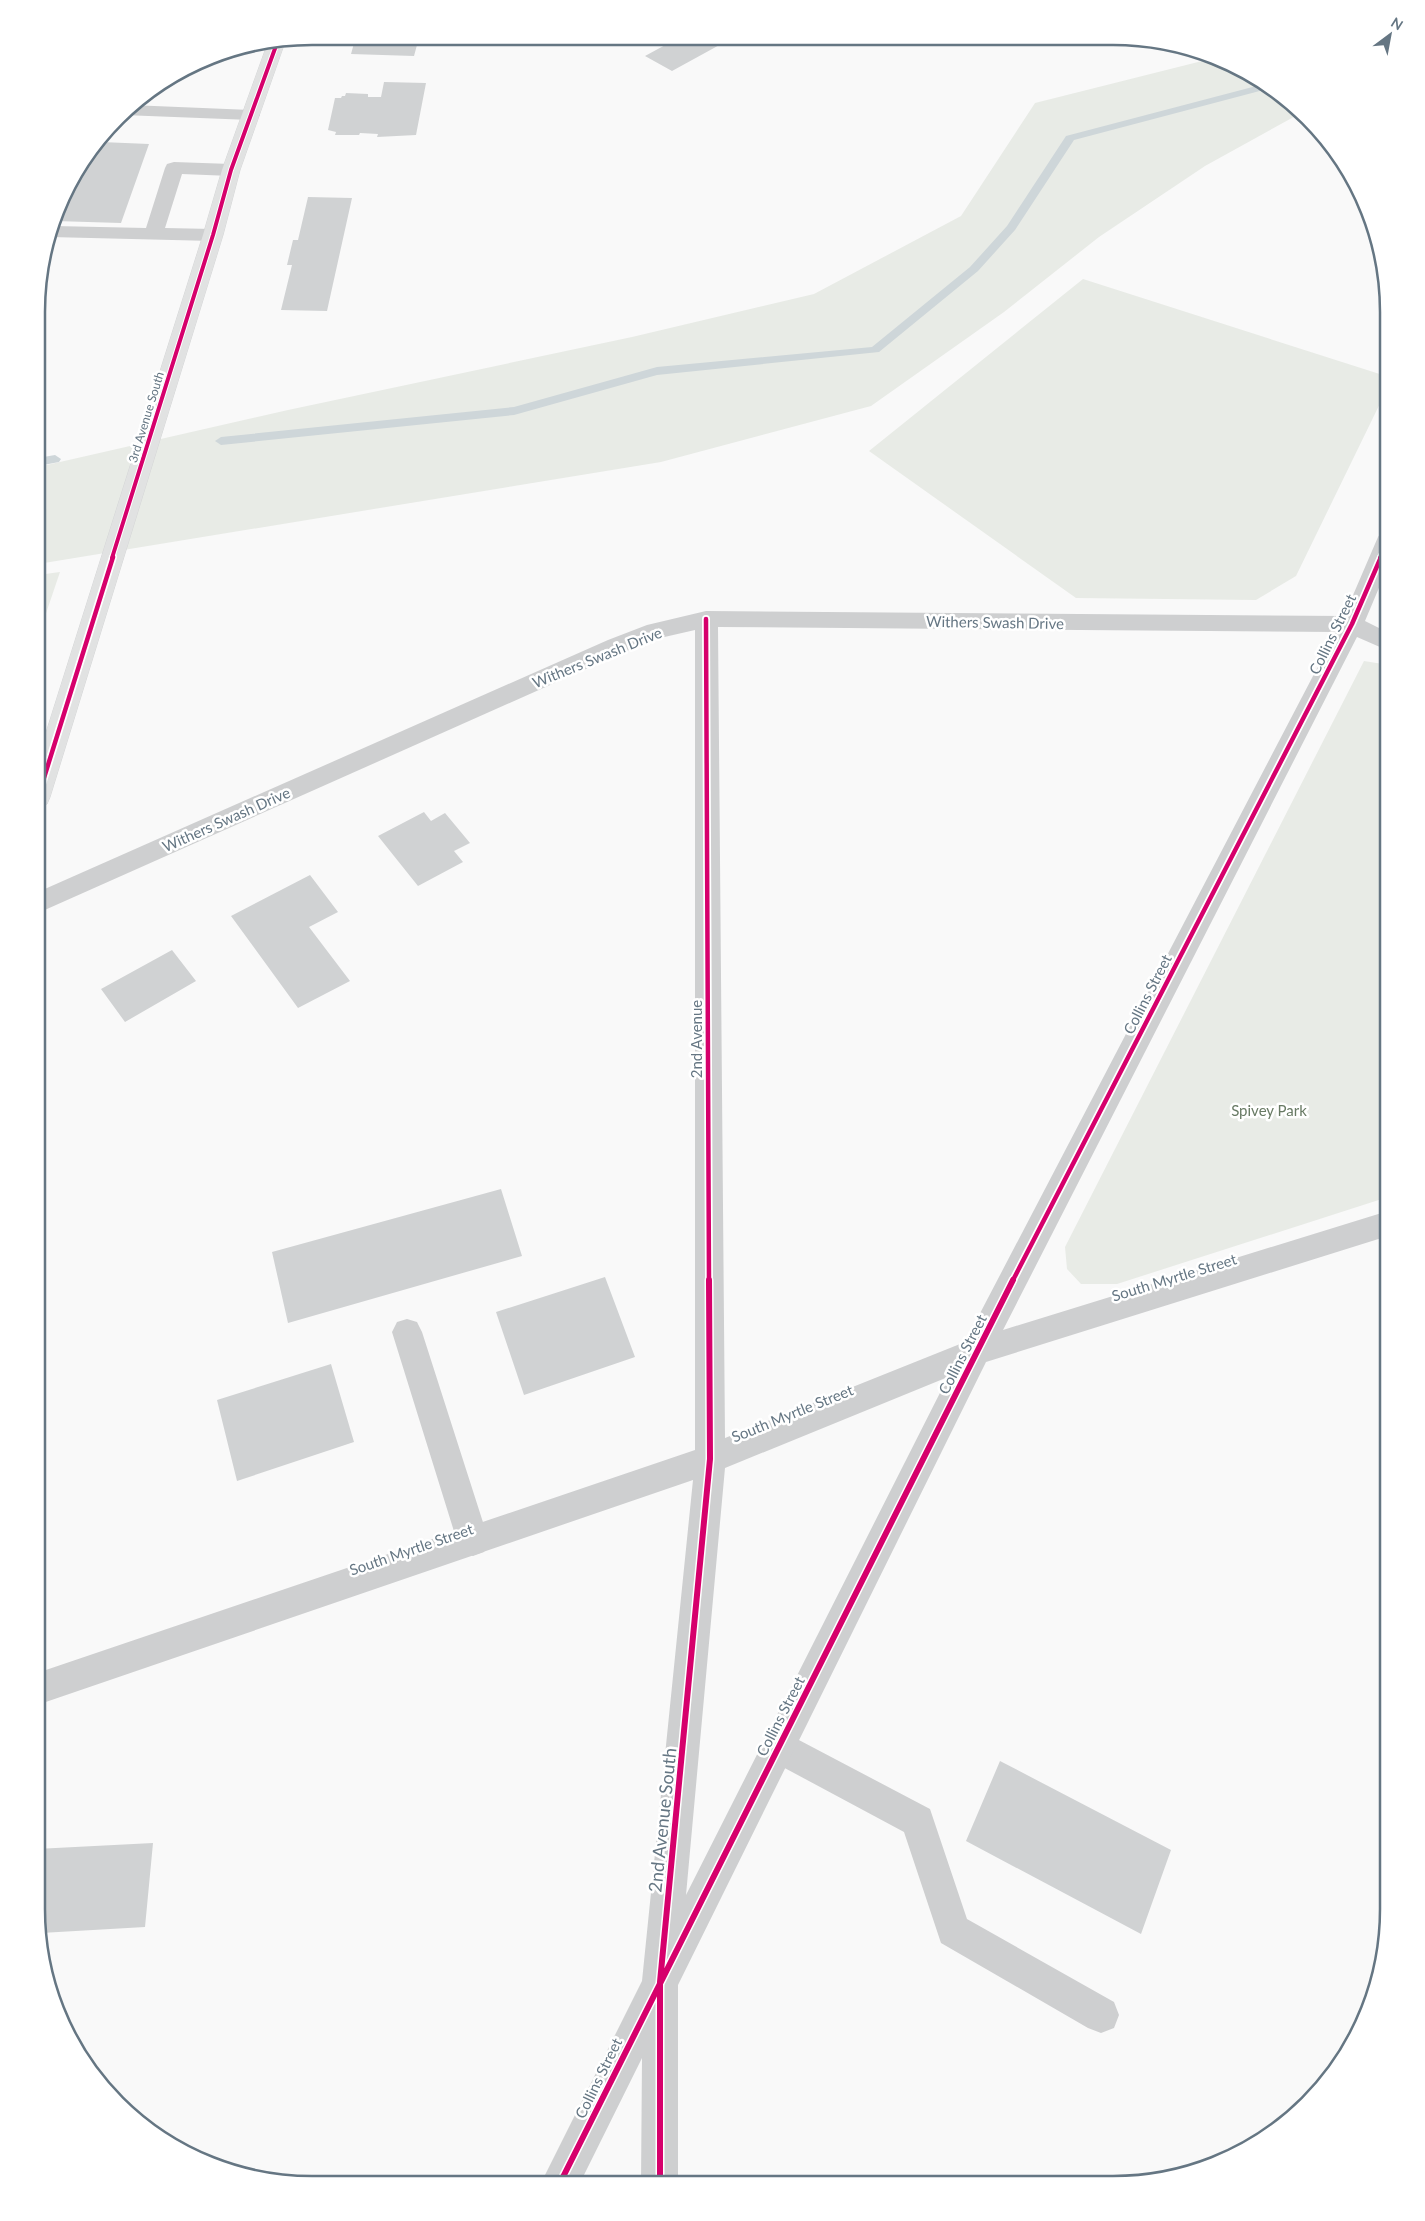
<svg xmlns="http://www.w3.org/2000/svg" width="1425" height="2221" font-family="Lato,sans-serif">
<rect width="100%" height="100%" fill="#f9f9f9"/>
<path fill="#e8ebe6" d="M 1218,57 L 1281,93 L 1301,113 L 1205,166 L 1099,237 L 1004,312 L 871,406 L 661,462 L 38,564 L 38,467 L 288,410 L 632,337 L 814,294 L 961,216 L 1035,103 Z
M 1083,279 L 1389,377 L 1389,385 L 1296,576 L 1256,600 L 1076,598 L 869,451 Z
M 60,572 L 38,637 L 38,575 Z
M 1364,661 L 1389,665 L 1388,1197 L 1117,1284 L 1081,1284 L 1067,1269 L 1065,1247 Z"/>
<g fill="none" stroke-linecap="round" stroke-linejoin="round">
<path fill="#ced6d9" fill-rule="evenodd" d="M 1264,84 L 1271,88 L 1074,140 L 1015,230 L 978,271 L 879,352 L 657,375 L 514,415 L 221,445 L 215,441 L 221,437 L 514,407 L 657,367 L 872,347 L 970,267 L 1007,226 L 1066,136 Z
M 55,455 L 61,459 L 59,462 L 38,466 L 38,458 Z"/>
</g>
<path fill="#d0d2d3" d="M 356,36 L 428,37 L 426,45 L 417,45 L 414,56 L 351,54 Z
M 680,37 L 734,37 L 672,71 L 645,56 Z
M 384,82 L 426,83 L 416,135 L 377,137 L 378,134 L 360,133 L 359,135 L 335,135 L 336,132 L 328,130 L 335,98 L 341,98 L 342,96 L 345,96 L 346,93 L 368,94 L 368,97 L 381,97 Z
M 101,142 L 149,144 L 121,223 L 55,221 L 65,190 Z
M 308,197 L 352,198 L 327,311 L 281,310 L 292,265 L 287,265 L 293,240 L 298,240 Z
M 424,812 L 431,821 L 445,813 L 470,843 L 454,851 L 463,862 L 418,886 L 378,836 Z
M 310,875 L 338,912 L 309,927 L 350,981 L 298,1008 L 231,916 Z
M 172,950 L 196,981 L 125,1022 L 101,989 Z
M 501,1189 L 522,1256 L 288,1323 L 272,1252 Z
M 605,1277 L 635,1357 L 524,1395 L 496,1312 Z
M 331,1364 L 354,1442 L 237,1481 L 217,1400 Z
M 1000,1761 L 1171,1850 L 1141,1934 L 966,1841 Z
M 153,1843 L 145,1927 L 41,1933 L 36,1909 L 36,1849 Z"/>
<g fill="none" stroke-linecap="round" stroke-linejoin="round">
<g stroke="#d5d6d7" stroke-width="1">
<path id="secondary" d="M 285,42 L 240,170 L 223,235 L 50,797 L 47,804 L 38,806 L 38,758 L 203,235 L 222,170 L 267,45 Z"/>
</g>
<path fill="#cecfd0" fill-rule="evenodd" d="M 174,162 L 231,164 L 238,166 L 240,170 L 238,174 L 231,176 L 182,174 L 165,228 L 213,229 L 220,231 L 223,235 L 220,239 L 213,241 L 50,237 L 54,226 L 146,228 L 165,168 L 167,164 Z
M 407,1319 L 417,1322 L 422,1332 L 489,1541 L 484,1552 L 473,1556 L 462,1552 L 457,1541 L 392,1332 L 397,1322 Z
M 778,1729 L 930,1809 L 967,1919 L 1114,2002 L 1119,2015 L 1114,2028 L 1101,2033 L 1088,2028 L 941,1943 L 904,1832 L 766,1758 L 761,1746 L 766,1734 Z"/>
<path fill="#cecfd0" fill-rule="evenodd" d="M 130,105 L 251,110 L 257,111 L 260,115 L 257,119 L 251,120 L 123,115 Z
M 1389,529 L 1389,564 L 1365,621 L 1389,633 L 1389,651 L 1357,637 L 1003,1330 L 1388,1211 L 1388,1236 L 986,1362 L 678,1985 L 678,2184 L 641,2183 L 642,2058 L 580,2183 L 541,2183 L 642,1981 L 693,1480 L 37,1705 L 37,1673 L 695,1450 L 695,630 L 660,638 L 624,652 L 38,913 L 38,892 L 608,640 L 647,625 L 706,611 L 1344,616 L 1378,537 L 1381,532 ZM 718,627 L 1336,632 L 965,1342 L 725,1438 ZM 948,1377 L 686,1895 L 725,1468 Z"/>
<use href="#secondary" fill="#e1e2e2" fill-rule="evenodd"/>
<g stroke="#fff" stroke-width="6">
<path id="cycleway-far2" d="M 112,558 L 213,235 L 231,170 L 277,43
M 1380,558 L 1389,537"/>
</g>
<g stroke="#fff" stroke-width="8">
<path id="cycleway-far1" d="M 706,619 L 709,1282
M 38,797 L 113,557
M 1012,1282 L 1352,624 L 1381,557"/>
</g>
<g stroke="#fff" stroke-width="9">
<path id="cycleway" d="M 560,2183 L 1013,1280
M 660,2183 L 660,1982 L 710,1459 L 709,1280"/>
</g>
<use href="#cycleway-far2" stroke="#d6006c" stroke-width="4"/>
<use href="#cycleway-far1" stroke="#d6006c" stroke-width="4.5"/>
<use href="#cycleway" stroke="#d6006c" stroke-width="6"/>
</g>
<g text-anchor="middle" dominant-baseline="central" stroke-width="5" stroke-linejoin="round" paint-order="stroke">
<g font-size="12" fill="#657683" stroke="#fff">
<text transform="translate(146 417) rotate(-73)">3rd Avenue South</text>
</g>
<g font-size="15" fill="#657683" stroke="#fff">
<text transform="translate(995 622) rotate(1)">Withers Swash Drive</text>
<text transform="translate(1332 634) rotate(-64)">Collins Street</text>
<text transform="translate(597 657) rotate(-22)">Withers Swash Drive</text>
<text transform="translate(226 819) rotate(-24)">Withers Swash Drive</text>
<text transform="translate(1147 994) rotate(-63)">Collins Street</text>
<text transform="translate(696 1039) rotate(-90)">2nd Avenue</text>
<text transform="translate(1174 1277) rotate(-17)">South Myrtle Street</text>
<text transform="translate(962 1354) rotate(-63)">Collins Street</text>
<text transform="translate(792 1413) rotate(-22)">South Myrtle Street</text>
<text transform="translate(411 1549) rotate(-19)">South Myrtle Street</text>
<text transform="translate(780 1716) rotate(-63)">Collins Street</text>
<text transform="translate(598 2078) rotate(-64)">Collins Street</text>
</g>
<g font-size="15" fill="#687a64" stroke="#fff">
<text x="1269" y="1110">Spivey Park</text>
</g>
<g font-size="18" fill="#657683" stroke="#fff">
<text transform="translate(662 1820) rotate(-84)">2nd Avenue South</text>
</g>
</g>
<path d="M0 0H1425V2221H0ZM312 45H1113A267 267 0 0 1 1380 312V1909A267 267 0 0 1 1113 2176H312A267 267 0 0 1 45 1909V312A267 267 0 0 1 312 45Z" fill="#fff" fill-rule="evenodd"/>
<path fill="none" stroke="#657683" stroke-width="2.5" d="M312 45H1113A267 267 0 0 1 1380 312V1909A267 267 0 0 1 1113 2176H312A267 267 0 0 1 45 1909V312A267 267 0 0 1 312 45Z"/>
<g transform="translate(1390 35) rotate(32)" stroke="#ffffff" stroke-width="4" paint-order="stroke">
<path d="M0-4L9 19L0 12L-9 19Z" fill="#657683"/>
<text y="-8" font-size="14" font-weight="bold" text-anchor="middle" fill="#657683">N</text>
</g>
</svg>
